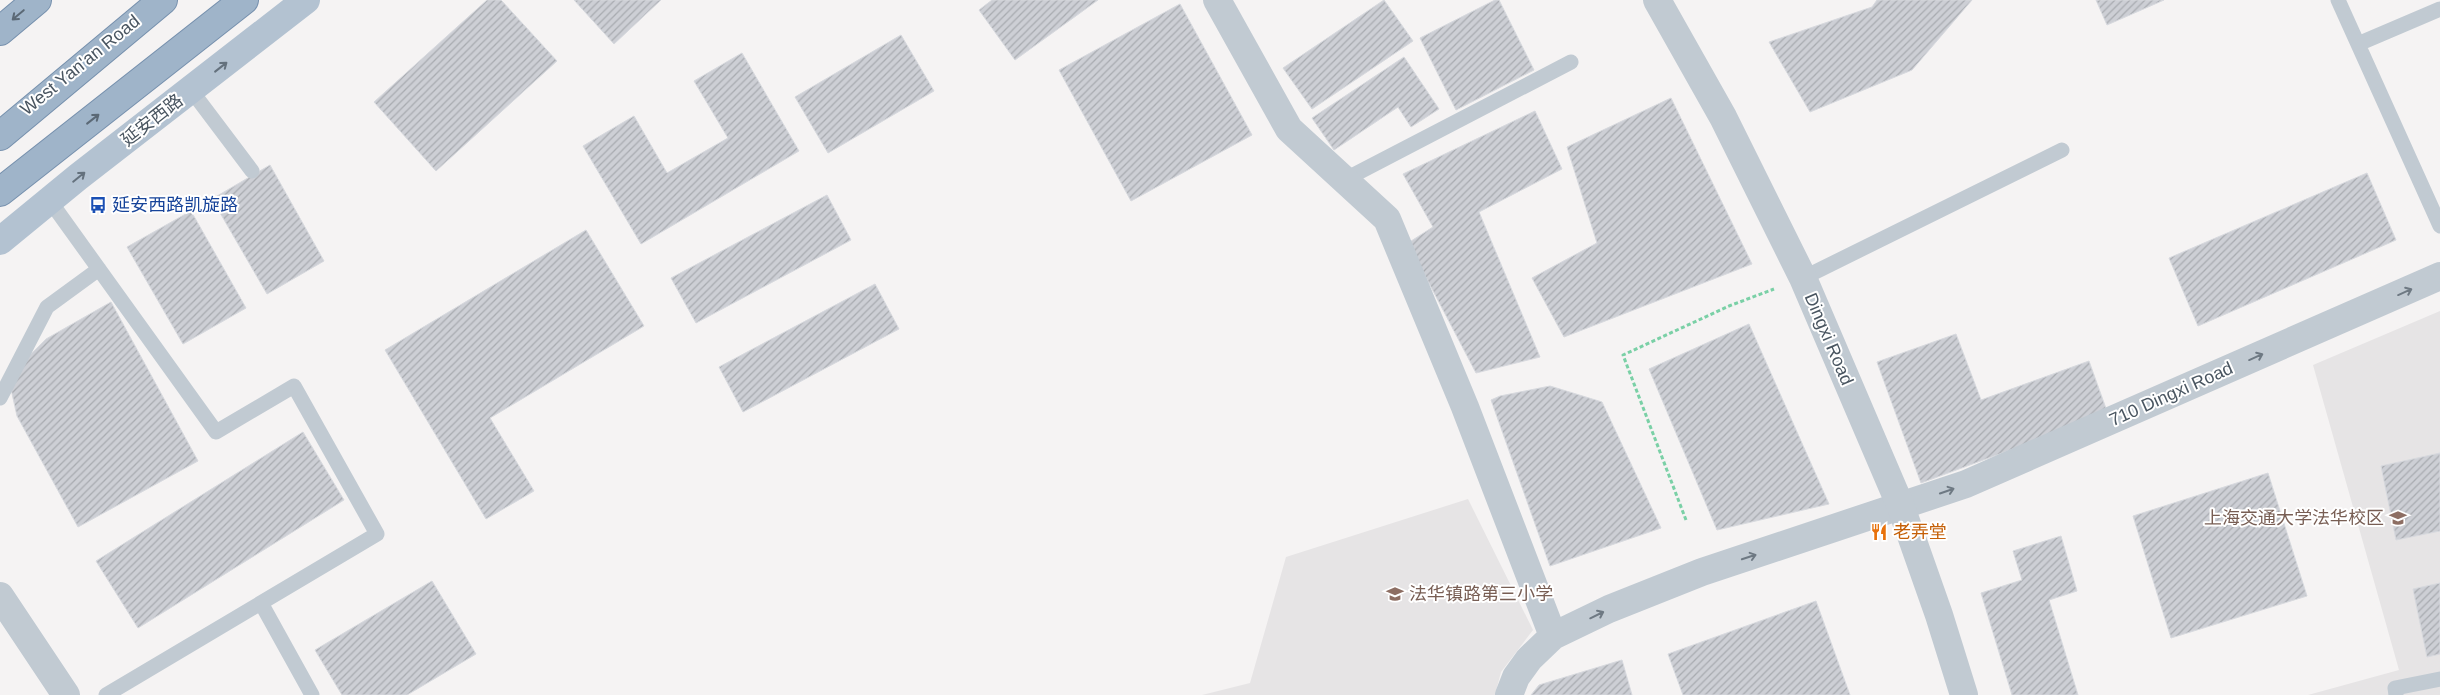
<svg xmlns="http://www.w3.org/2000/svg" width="2440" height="695" font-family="Helvetica,'Noto Sans SC',sans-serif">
<defs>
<pattern id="building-hatch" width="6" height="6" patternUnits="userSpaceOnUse" patternTransform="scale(1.25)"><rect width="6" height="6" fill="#cdcfd5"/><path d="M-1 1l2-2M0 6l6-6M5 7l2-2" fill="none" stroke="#a8abb0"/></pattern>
</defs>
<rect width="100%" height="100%" fill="#f5f3f3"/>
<path fill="#e6e4e5" d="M 2440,311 L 2440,695 L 2308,695 L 2399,670 L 2313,365 Z
M 1468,499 L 1533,630 L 1501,672 L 1495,695 L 1202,695 L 1250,683 L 1286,557 Z"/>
<path fill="url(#building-hatch)" stroke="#d7d9de" d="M 487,0 L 501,0 L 557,61 L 436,171 L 374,102 Z
M 574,0 L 661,0 L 614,44 Z
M 992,0 L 1098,0 L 1015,60 L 979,10 Z
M 1384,0 L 1413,41 L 1312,109 L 1283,68 Z
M 1495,0 L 1499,0 L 1534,70 L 1456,110 L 1420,38 Z
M 1877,0 L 1972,0 L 1912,70 L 1810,112 L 1769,42 L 1872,7 Z
M 2096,0 L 2164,0 L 2107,25 Z
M 1180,4 L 1252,135 L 1131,201 L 1059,70 Z
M 901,35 L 934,91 L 828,153 L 795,97 Z
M 742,53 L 799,151 L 641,244 L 583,146 L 634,116 L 667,173 L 728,138 L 694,81 Z
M 1404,57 L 1439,109 L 1411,127 L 1398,107 L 1334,150 L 1312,118 Z
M 1671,98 L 1752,264 L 1564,337 L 1532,278 L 1597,243 L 1567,147 Z
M 1535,111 L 1562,169 L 1479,212 L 1540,357 L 1476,373 L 1408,243 L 1433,227 L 1403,174 Z
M 270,165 L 324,261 L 267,294 L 212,199 Z
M 2367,173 L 2396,240 L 2198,326 L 2169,258 Z
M 827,195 L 851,240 L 696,323 L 671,278 Z
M 191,211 L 246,308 L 183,344 L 127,247 Z
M 586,230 L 644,326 L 490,418 L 534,491 L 486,519 L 385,350 Z
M 875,284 L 899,329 L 743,412 L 719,367 Z
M 111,302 L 198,461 L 78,527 L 17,416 L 11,389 L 25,360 L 46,339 Z
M 1749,324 L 1829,504 L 1717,530 L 1649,369 Z
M 1956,334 L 1981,400 L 2089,361 L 2108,414 L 1921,483 L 1877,362 Z
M 1550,386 L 1602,402 L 1661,528 L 1550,566 L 1491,400 L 1500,396 Z
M 303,432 L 344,500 L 138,628 L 96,561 Z
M 2440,453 L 2440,531 L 2396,540 L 2381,466 Z
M 2268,473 L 2307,596 L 2171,638 L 2133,516 Z
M 2061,536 L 2077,591 L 2049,600 L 2078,695 L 2012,695 L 1981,593 L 2022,580 L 2013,551 Z
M 432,581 L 476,654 L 407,695 L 342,695 L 315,650 Z
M 2440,583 L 2440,654 L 2427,657 L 2413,589 Z
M 1816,601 L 1850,695 L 1683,695 L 1668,654 Z
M 1622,660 L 1632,695 L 1531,695 L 1539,685 Z"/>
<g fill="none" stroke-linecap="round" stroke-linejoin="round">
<g stroke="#7690ad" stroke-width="30">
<path id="trunk" d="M 0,31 L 37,0
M 0,136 L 163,0
M 0,192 L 244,0"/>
</g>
<path stroke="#7ad0a6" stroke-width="3" stroke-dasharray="4 2.5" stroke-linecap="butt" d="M 1686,520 L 1623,355 L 1729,306 L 1774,289"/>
<path stroke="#c1cad2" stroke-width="15" d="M 2338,0 L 2440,226
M 2358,44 L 2440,9
M 191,90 L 252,171
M 1344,180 L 1571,62
M 50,201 L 216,432 L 294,386 L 377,534 L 106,695
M 1803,278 L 2062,150
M 0,398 L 47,307 L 99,269
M 261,603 L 312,695
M 2396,695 L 2395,688 L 2440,679"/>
<path stroke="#c1cad2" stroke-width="28" d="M 1217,0 L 1289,129 L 1387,219 L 1465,407 L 1553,636
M 0,596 L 66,695
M 1509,695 L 1516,677 L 1529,659 L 1553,636 L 1609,609 L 1702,572 L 1966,484 L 2440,276"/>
<path stroke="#c1cad2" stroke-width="28" d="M 1657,0 L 1723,117 L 1803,278 L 1901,507 L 1939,615 L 1964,695"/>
<path stroke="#b3c2d1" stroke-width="28" d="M 0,241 L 78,177 L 306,0"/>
<use href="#trunk" stroke="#9fb4c9" stroke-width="28"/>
</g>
<defs><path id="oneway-shaft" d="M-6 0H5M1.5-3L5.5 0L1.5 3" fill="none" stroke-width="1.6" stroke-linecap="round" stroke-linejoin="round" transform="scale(1.25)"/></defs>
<g stroke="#5b6976">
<use href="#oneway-shaft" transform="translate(18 15) rotate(140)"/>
<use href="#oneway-shaft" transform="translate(93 119) rotate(-38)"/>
</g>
<g stroke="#64717d">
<use href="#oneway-shaft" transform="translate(221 67) rotate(-38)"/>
<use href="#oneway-shaft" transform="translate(79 177) rotate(-39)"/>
</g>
<g stroke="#6e7983">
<use href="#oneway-shaft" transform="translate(2405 292) rotate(-24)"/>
<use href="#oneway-shaft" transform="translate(2256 357) rotate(-24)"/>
<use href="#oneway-shaft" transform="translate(1947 491) rotate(-19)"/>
<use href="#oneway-shaft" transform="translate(1749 557) rotate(-18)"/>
<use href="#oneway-shaft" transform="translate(1597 615) rotate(-26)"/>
</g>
<defs>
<g id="bus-bare" transform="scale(1.35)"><path d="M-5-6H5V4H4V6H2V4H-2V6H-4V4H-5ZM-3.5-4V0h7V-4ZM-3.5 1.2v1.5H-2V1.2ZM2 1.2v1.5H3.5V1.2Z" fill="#1a4fb4" stroke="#fff" stroke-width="2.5" paint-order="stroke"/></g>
<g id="university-bare" transform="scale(1.35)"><path d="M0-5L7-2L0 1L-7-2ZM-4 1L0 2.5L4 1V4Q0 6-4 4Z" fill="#8d6e63" stroke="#fff" stroke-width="2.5" paint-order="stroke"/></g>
<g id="restaurant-bare" transform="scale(1.35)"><path d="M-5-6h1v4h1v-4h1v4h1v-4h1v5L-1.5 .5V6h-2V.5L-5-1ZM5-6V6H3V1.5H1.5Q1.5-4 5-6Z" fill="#e8710a" stroke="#fff" stroke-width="2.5" paint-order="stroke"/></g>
<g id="school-bare" transform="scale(1.35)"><path d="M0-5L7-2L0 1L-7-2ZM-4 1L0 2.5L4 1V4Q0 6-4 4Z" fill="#8d6e63" stroke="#fff" stroke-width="2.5" paint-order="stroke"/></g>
</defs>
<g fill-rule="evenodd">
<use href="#bus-bare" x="98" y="205"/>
<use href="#university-bare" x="2398" y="518"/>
<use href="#restaurant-bare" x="1879" y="532"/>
<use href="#school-bare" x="1395" y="594"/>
</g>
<g text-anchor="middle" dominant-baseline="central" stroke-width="4" stroke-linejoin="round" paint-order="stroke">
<g font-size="18" fill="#4a5661" stroke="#fff">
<text transform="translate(80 65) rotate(-39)">West Yan'an Road</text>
<text transform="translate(152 120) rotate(-38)">延安西路</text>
<text transform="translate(1829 339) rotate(67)">Dingxi Road</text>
<text transform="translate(2171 394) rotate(-24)">710 Dingxi Road</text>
</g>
<g font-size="18" fill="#164399" stroke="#fff" text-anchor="start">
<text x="112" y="205">延安西路凯旋路</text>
</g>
<g font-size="18" fill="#785e54" stroke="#fff" text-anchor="end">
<text x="2384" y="518">上海交通大学法华校区</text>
<text x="1409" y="594" text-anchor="start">法华镇路第三小学</text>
</g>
<g font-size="18" fill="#c56008" stroke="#fff" text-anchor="start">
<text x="1893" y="532">老弄堂</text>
</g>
</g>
</svg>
